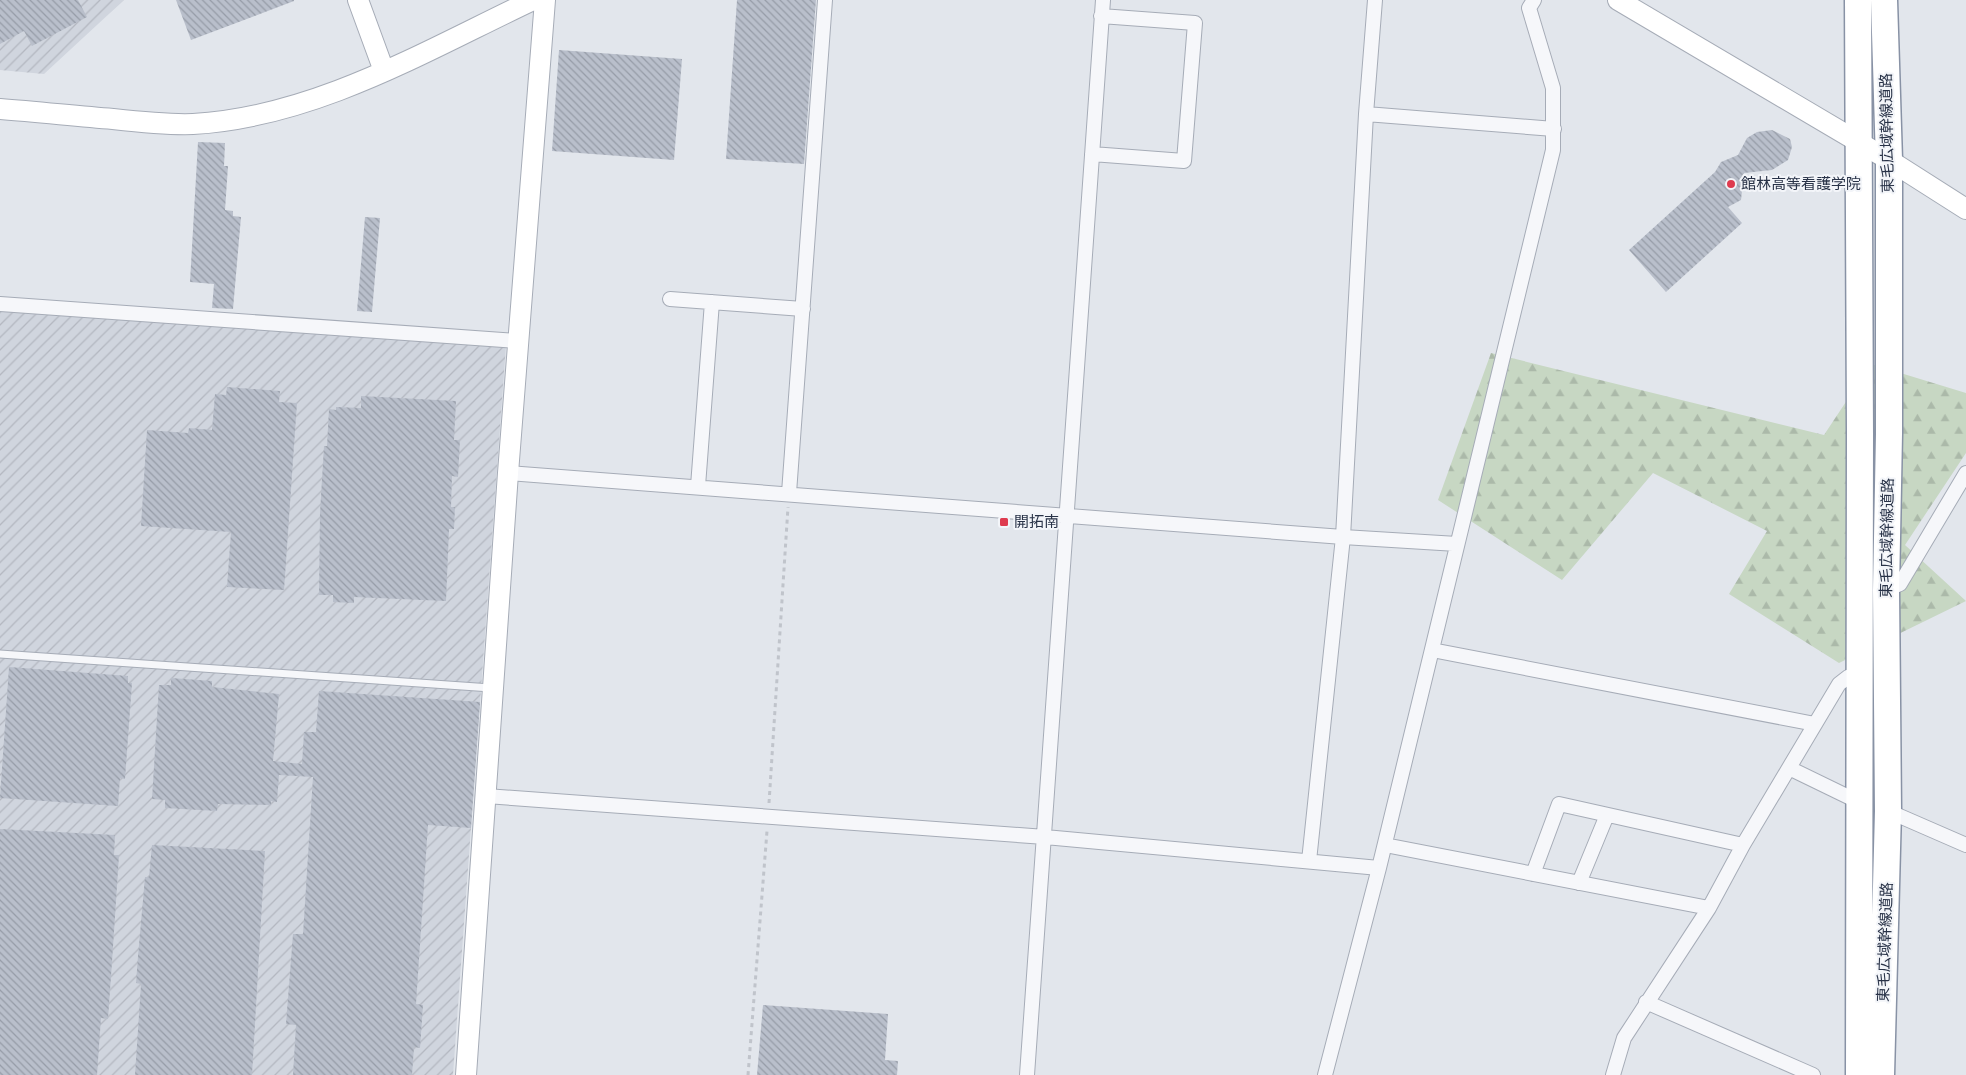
<svg xmlns="http://www.w3.org/2000/svg" width="1966" height="1075" font-family="Rubik,'Noto Sans JP',sans-serif">
<defs>
<pattern id="industrial-furrows" width="10" height="10" patternUnits="userSpaceOnUse" patternTransform="scale(1.25)"><rect width="10" height="10" fill="#d0d5de"/><path d="M-1 1l2-2M0 10L10 0M9 11l2-2" fill="none" stroke="#b3b7c0"/></pattern>
<pattern id="forest-firs" width="22" height="20" patternUnits="userSpaceOnUse" patternTransform="scale(1.25)"><rect width="22" height="20" fill="#c7d7c3"/><path d="M5 1l3.5 6h-7zM16 11l3.5 6h-7z" fill="#abb9a9"/></pattern>
<pattern id="building-back-hatch" width="6" height="6" patternUnits="userSpaceOnUse" patternTransform="scale(1.25)"><rect width="6" height="6" fill="#b9bfcb"/><path d="M-1 5l2 2M0 0l6 6M5-1l2 2" fill="none" stroke="#969ca7"/></pattern>
</defs>
<rect width="100%" height="100%" fill="#e2e6ec"/>
<path fill="url(#industrial-furrows)" d="M 0,0 L 124,0 L 44,74 L 0,70 Z
M 0,310 L 506,346 L 453,1075 L 0,1075 Z"/>
<path fill="url(#forest-firs)" d="M 1491,353 L 1824,435 L 1871,364 L 1966,393 L 1966,453 L 1905,545 L 1966,601 L 1839,663 L 1729,594 L 1767,531 L 1653,473 L 1562,580 L 1438,500 Z"/>
<path fill="url(#building-back-hatch)" d="M 0,0 L 78,0 L 87,17 L 32,46 L 24,31 L 0,44 Z
M 176,0 L 294,0 L 294,1 L 191,40 Z
M 737,0 L 816,0 L 804,164 L 726,159 Z
M 559,50 L 682,59 L 674,160 L 552,151 Z
M 1772,130 L 1790,139 L 1792,147 L 1788,160 L 1772,170 L 1744,173 L 1741,200 L 1728,207 L 1742,223 L 1666,292 L 1629,250 L 1715,172 L 1721,162 L 1738,155 L 1747,138 L 1757,132 Z
M 198,142 L 225,143 L 224,166 L 228,166 L 225,210 L 233,211 L 233,216 L 241,217 L 233,309 L 212,308 L 214,284 L 190,282 Z
M 365,217 L 380,218 L 372,312 L 357,311 Z
M 227,387 L 280,391 L 279,402 L 297,403 L 284,590 L 227,587 L 231,532 L 141,526 L 147,430 L 188,433 L 189,428 L 212,430 L 215,394 L 226,395 Z
M 361,396 L 456,401 L 454,440 L 460,440 L 458,477 L 452,476 L 451,507 L 455,507 L 454,529 L 449,529 L 446,601 L 354,597 L 354,603 L 333,602 L 333,595 L 319,595 L 320,513 L 324,446 L 327,446 L 329,409 L 336,410 L 336,407 L 361,408 Z
M 9,667 L 128,676 L 128,683 L 132,683 L 125,779 L 120,778 L 118,806 L 0,798 Z
M 171,678 L 212,681 L 212,687 L 279,694 L 273,761 L 302,764 L 304,732 L 316,732 L 319,691 L 480,702 L 471,828 L 428,825 L 416,1004 L 423,1005 L 420,1048 L 414,1047 L 412,1075 L 293,1075 L 296,1025 L 286,1024 L 293,934 L 303,934 L 313,777 L 279,775 L 277,802 L 271,801 L 271,805 L 218,804 L 217,811 L 165,808 L 165,800 L 152,799 L 159,685 L 171,685 Z
M 0,829 L 115,835 L 114,855 L 119,855 L 112,962 L 108,1019 L 101,1018 L 97,1075 L 0,1075 Z
M 152,845 L 265,851 L 252,1075 L 135,1075 L 141,984 L 136,983 L 138,956 L 145,877 L 149,877 Z
M 763,1005 L 888,1014 L 885,1060 L 898,1061 L 897,1075 L 757,1075 Z"/>
<g fill="none" stroke-linecap="round" stroke-linejoin="round">
<g stroke="#a6acb7" stroke-width="9">
<path id="lane" d="M 0,654 L 491,688"/>
</g>
<g stroke="#a6acb7" stroke-width="16">
<path id="street" d="M 1366,114 L 1554,129
M 1092,154 L 1184,161 L 1195,23 L 1101,16
M 670,299 L 803,309
M 0,304 L 518,341
M 508,473 L 1343,537 L 1457,544
M 698,486 L 712,302
M 789,493 L 825,0
M 1886,590 L 1900,584 L 1966,473
M 1432,650 L 1815,724
M 1789,768 L 1859,802
M 486,796 L 1045,837 L 1379,868
M 1888,811 L 1966,845
M 1385,845 L 1709,908
M 1309,861 L 1343,537 L 1366,114 L 1375,0
M 1533,874 L 1559,804 L 1743,845
M 1579,883 L 1607,815
M 1646,1002 L 1813,1075
M 1027,1075 L 1103,0
M 1325,1075 L 1379,868 L 1553,150 L 1553,88 L 1529,8 L 1534,0
M 1613,1075 L 1624,1038 L 1709,908 L 1743,845 L 1839,684 L 1848,677 L 1860,673"/>
</g>
<g stroke="#a6acb7" stroke-width="22">
<path id="secondary" d="M 358,0 L 384,71
M 1618,0 L 1889,160 L 1966,209
M 0,109 C 38,112 76,116 113,119 C 140,122 167,125 193,124 C 315,117 425,51 533,0
M 466,1075 L 508,473 L 545,0"/>
</g>
<g stroke="#8892a5" stroke-width="29">
<path id="highway" d="M 1858,0 L 1860,433 L 1859,1075
M 1881,1075 L 1888,811 L 1886,590 L 1889,434 L 1889,160 L 1884,0"/>
</g>
<path stroke="#c0c4cb" stroke-width="3" stroke-dasharray="4 4" stroke-linecap="butt" d="M 769,803 L 788,507
M 748,1075 L 767,831"/>
<use href="#lane" stroke="#f6f7fa" stroke-width="7"/>
<use href="#street" stroke="#f6f7fa" stroke-width="14"/>
<use href="#secondary" stroke="#fff" stroke-width="20"/>
<use href="#highway" stroke="#fff" stroke-width="26"/>
</g>
<g fill="#de3b4f" stroke="#f3f5f9" stroke-width="2">
<circle cx="1731" cy="184" r="5"/>
<rect x="999" y="517" width="10" height="10" rx="2.5"/>
</g>
<g text-anchor="middle" dominant-baseline="central" stroke-width="4" stroke-linejoin="round" paint-order="stroke">
<g font-size="15" fill="#283247" stroke="#f3f5f9">
<text transform="translate(1887 133) rotate(-91)">東毛広域幹線道路</text>
<text transform="translate(1887 538) rotate(-89)">東毛広域幹線道路</text>
<text transform="translate(1885 942) rotate(-88)">東毛広域幹線道路</text>
</g>
<g font-size="15" fill="#283247" stroke="#f3f5f9" text-anchor="start">
<text x="1741" y="184">館林高等看護学院</text>
<text x="1014" y="522">開拓南</text>
</g>
</g>
</svg>
